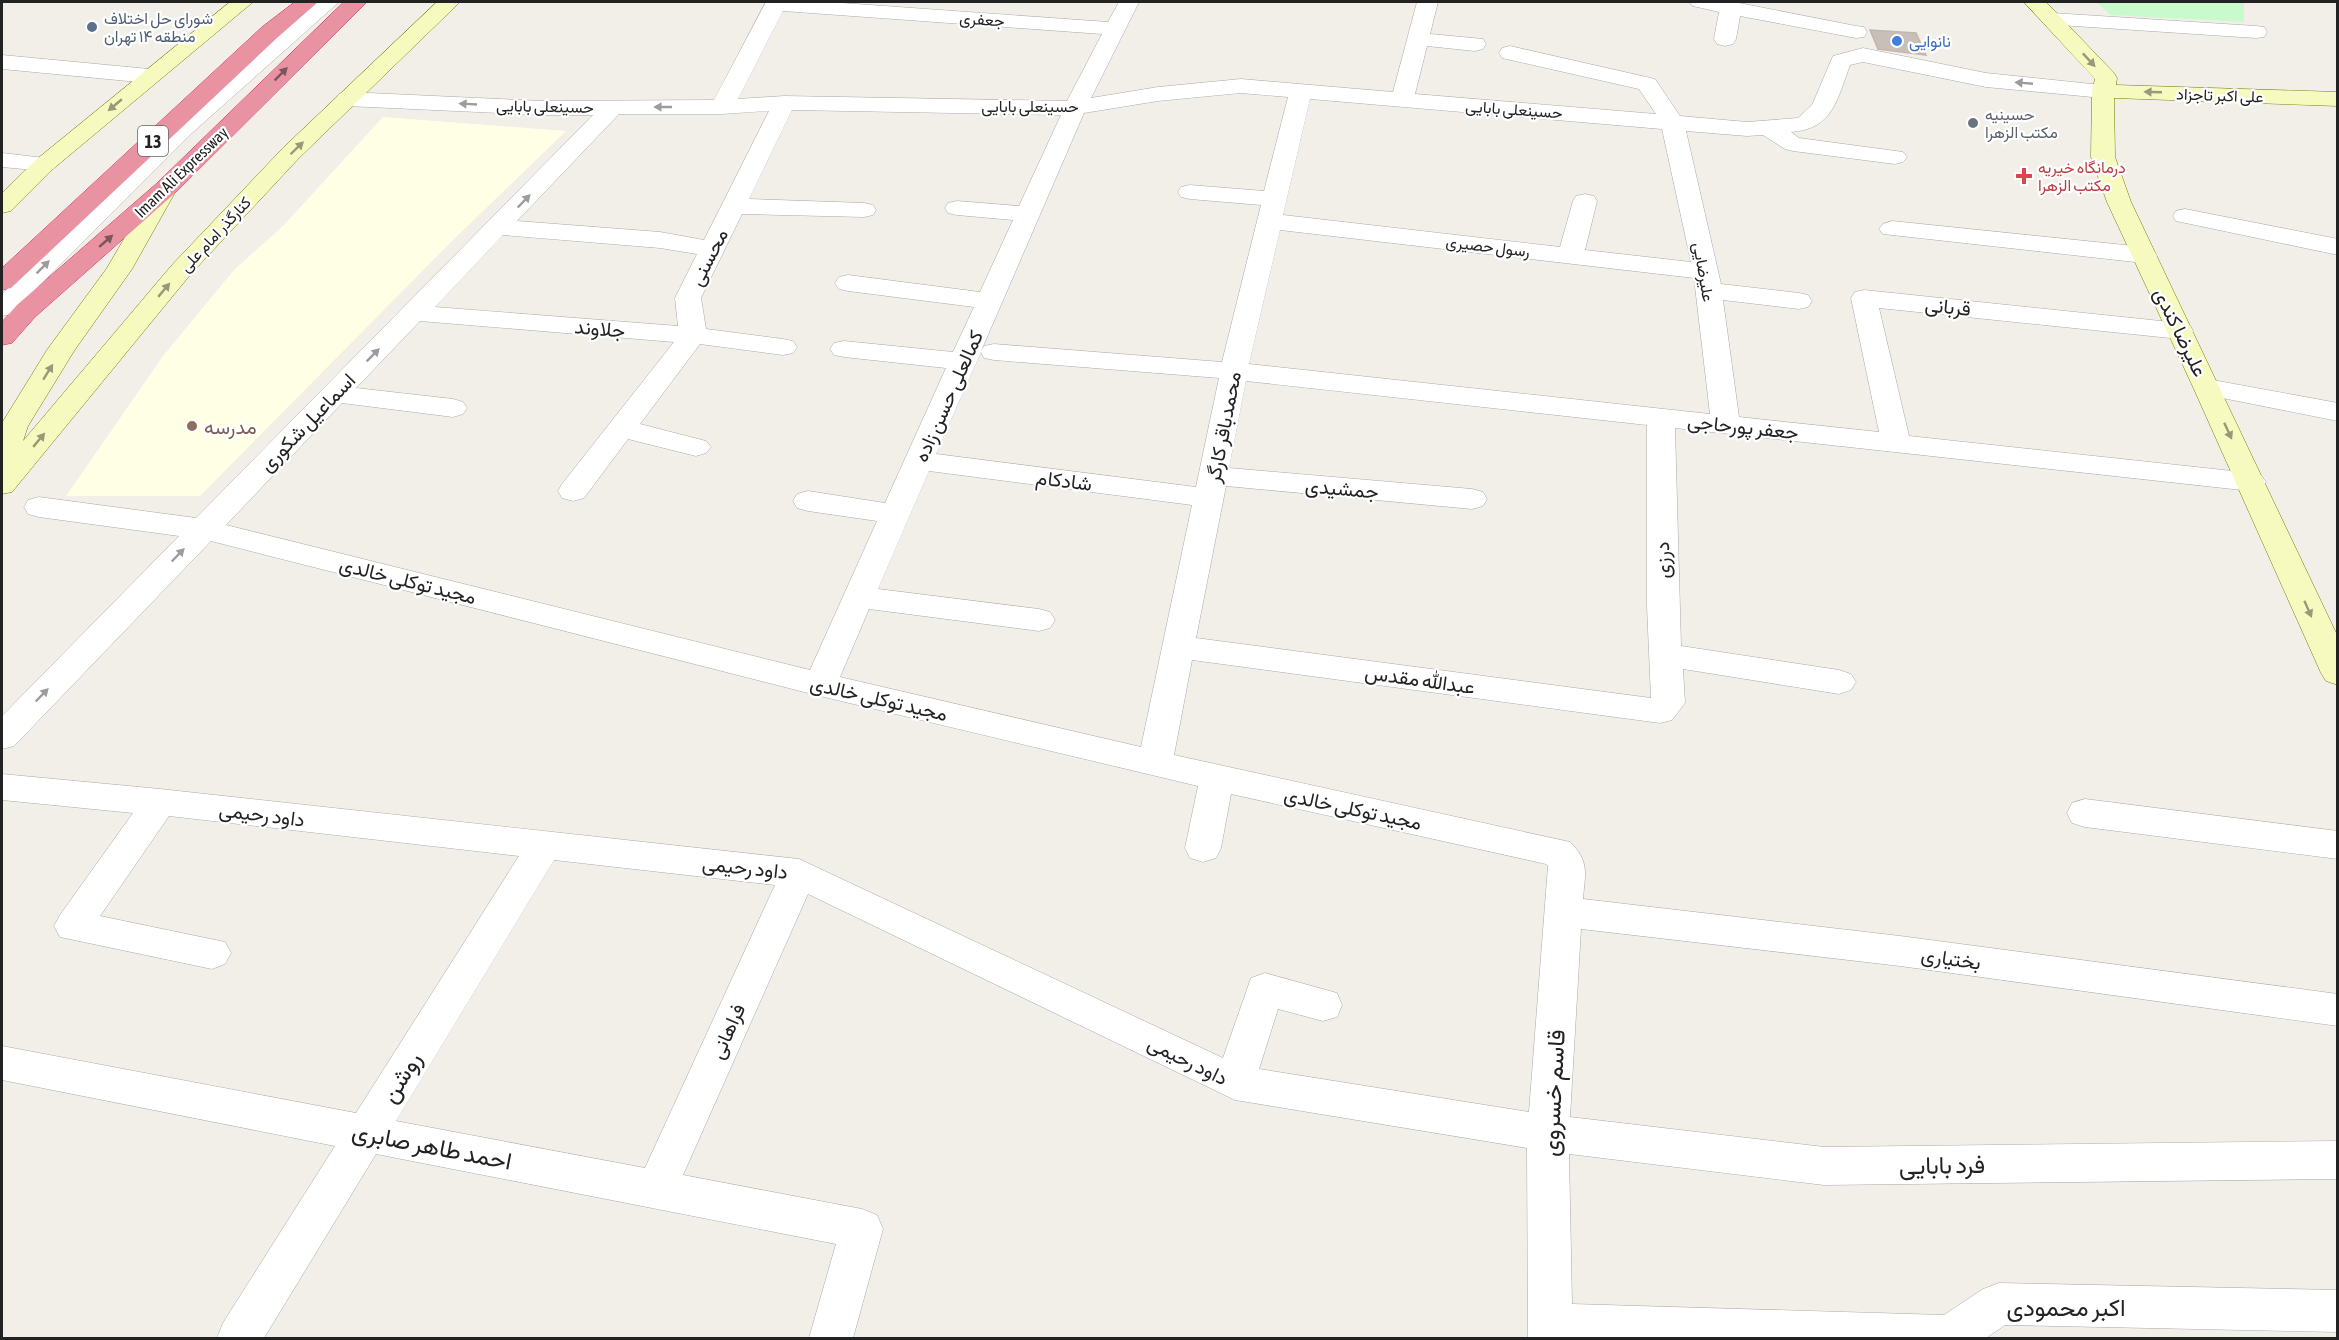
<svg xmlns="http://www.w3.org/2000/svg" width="2339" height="1340" font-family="'Asap Condensed',Vazirmatn,sans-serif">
<rect width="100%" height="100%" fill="#f2efe9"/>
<path fill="#ffffe5" d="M 383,117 L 566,131 L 452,241 L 200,496 L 66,496 L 163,356 L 234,270 L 283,226 Z"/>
<path fill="#c8facc" d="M 2096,2 L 2244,2 L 2244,22 L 2111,15 Z"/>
<path fill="#c7bfb8" stroke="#c4b6ab" stroke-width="1.5" d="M 1870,30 L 1916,33 L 1926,55 L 1878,49 Z"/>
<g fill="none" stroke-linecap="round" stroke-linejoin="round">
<g stroke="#a9a9a9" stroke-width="1">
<path id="lane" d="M 316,2 L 339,2 L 192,133 L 11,314 L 2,316 L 2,294 L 176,123 Z"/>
</g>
<g stroke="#a9a9a9" stroke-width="1">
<path id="street" d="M 766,2 L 828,2 L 1108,22 L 1119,2 L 1139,2 L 1091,98 L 1158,87 L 1241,79 L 1393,92 L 1417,2 L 1438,2 L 1430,34 L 1483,39 L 1486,44 L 1483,49 L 1475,51 L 1427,46 L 1415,94 L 1656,114 L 1639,89 L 1502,58 L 1499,53 L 1502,48 L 1510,46 L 1655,79 L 1680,116 L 1747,122 L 1798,118 L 1812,105 L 1833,56 L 1863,48 L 1986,73 L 2111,86 L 2114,91 L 2111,96 L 2103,98 L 1986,87 L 1863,62 L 1850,65 C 1837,100 1833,129 1791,132 L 1799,138 L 1903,152 L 1907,157 L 1903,162 L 1895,164 L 1793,151 L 1785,149 L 1763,135 L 1747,136 L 1686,131 L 1721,284 L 1799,293 L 1808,295 L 1812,301 L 1808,307 L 1799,309 L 1723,300 L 1739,417 L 1879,432 L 1851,298 L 1855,292 L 1864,290 L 2180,323 L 2190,325 L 2193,331 L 2190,337 L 2180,339 L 1879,308 L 1909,436 L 2251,473 L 2261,475 L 2266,482 L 2261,489 L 2251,491 L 1675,428 L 1681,646 L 1839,670 L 1851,674 L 1856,682 L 1851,690 L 1839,694 L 1683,669 L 1685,703 L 1672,720 L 1660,723 L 1192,660 L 1174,755 L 1570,842 C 1590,862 1585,873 1583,899 L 1900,936 L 2338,994 L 2338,1026 L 1900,966 L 1581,929 L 1570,1117 L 1824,1147 L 2338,1141 L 2338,1179 L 1824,1185 L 1569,1154 L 1572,1304 L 1944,1315 L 1983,1289 L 1999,1283 L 2338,1290 L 2338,1332 L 2005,1325 L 1986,1338 L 1528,1338 L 1527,1148 L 1235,1100 L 808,894 L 683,1175 L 862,1209 L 877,1215 L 883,1229 L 853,1338 L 809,1338 L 836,1244 L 376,1154 L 264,1338 L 217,1338 L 223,1323 L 335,1146 L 2,1080 L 2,1046 L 356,1113 L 519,856 L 169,816 L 100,916 L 225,942 L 231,953 L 225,964 L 212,969 L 60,937 L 54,926 L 60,915 L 133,813 L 2,800 L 2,774 L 160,789 L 799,859 L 1223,1058 L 1251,978 L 1265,973 L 1337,993 L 1342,1005 L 1337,1017 L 1323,1021 L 1278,1009 L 1259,1069 L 1529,1112 L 1548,866 L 1546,864 L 1231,794 L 1221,848 L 1216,858 L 1203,862 L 1190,858 L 1185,848 L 1198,786 L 820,696 L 211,541 L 14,746 L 2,749 L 2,716 L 179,536 L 39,517 L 28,514 L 24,507 L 28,500 L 39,497 L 196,518 L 593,115 L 543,115 L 347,106 L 339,104 L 336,99 L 339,94 L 347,92 L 543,101 L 714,100 ZM 783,11 L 1102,34 L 1067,101 L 784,96 L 738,99 ZM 1241,93 L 1288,97 L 1264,191 L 1190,185 L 1181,187 L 1178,192 L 1181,197 L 1190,199 L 1261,205 L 1222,362 L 994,344 L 984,346 L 981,351 L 1084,113 L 1158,101 ZM 1310,99 L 1662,129 L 1691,262 L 1585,250 L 1597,201 L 1594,196 L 1585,194 L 1576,196 L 1573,201 L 1560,247 L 1283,215 ZM 792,110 L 1061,115 L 1019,206 L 957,201 L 948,203 L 945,208 L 948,213 L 957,215 L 1013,220 L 980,292 L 848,275 L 839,277 L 835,283 L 839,289 L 848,291 L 974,307 L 953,352 L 844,341 L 834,343 L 830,349 L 834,355 L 844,357 L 946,368 L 885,503 L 808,491 L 797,494 L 793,501 L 797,508 L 808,511 L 877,521 L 810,670 L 226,525 L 342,403 L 453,417 L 463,414 L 467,408 L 463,402 L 453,399 L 356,388 L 420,321 L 674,342 L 562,484 L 558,491 L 562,498 L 573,501 L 584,498 L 628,439 L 696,456 L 706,453 L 711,447 L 706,441 L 640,424 L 700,344 L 783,355 L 793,353 L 797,347 L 793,341 L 783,339 L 706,329 L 701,298 L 742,214 L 864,217 L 873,215 L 876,210 L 873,205 L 864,203 L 749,199 ZM 769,111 L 704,240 L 660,232 L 517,221 L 619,114 L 722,114 ZM 1280,230 L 1694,278 L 1710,414 L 1249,364 ZM 503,235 L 660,248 L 697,254 L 675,298 L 678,326 L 435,307 ZM 981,352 L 984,358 L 994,360 L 1219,378 L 1196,487 L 936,454 ZM 1246,381 L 1647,425 L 1647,606 L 1651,698 L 1196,638 L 1226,486 L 1472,509 L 1483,506 L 1487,499 L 1483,492 L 1472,489 L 1229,468 ZM 929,471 L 1192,505 L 1141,747 L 840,677 L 869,609 L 1039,631 L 1050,628 L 1055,620 L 1050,612 L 1039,609 L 878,589 ZM 554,860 L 775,885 L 645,1168 L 396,1121 Z
M 1689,2 L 1734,2 L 1856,26 L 1864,27 L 1867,32 L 1864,37 L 1856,38 L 1740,16 L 1736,39 L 1733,44 L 1725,46 L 1717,44 L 1714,39 L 1719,12 L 1693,6 Z
M 2052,13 L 2256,26 L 2264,27 L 2267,32 L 2264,37 L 2256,38 L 2044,24 L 2041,19 L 2044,14 Z
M 2,55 L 149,69 L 157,71 L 160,76 L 157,81 L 149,83 L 2,69 Z
M 2,153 L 53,159 L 57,164 L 53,169 L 45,171 L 2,167 Z
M 2185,209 L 2338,239 L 2338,255 L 2176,221 L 2173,216 L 2176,211 Z
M 1892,221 L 2144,247 L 2153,250 L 2157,255 L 2153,260 L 2144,263 L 1883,234 L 1879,229 L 1883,224 Z
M 2207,379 L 2338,403 L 2338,421 L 2197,393 L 2193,387 L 2197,381 Z
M 2085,799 L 2338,831 L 2338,859 L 2085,827 L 2072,823 L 2067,813 L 2072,803 Z"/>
</g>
<g stroke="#707d05" stroke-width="1">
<path id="secondary" d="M 230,2 L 253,2 L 53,169 L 11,211 L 2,213 L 2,193 L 37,159 Z
M 437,2 L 460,2 L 299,158 L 190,275 L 12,492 L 2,494 L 2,423 L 47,350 L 107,268 L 156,184 L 165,182 L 174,184 L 177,189 L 132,269 L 74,351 L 28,426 L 23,441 L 172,265 L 283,148 Z
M 2024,2 L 2046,2 L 2114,73 L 2117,78 L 2116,85 L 2338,92 L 2338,106 L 2114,98 L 2115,157 L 2131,202 L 2338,637 L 2338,685 L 2326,681 L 2321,673 L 2193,387 L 2107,202 L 2091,157 L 2092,91 L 2095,79 Z"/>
</g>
<g stroke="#dc2a67" stroke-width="1">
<path id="highway" d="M 295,2 L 318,2 L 278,37 L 11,288 L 2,290 L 2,268 L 262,27 Z
M 344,2 L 367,2 L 174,194 L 35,317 L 12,343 L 2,345 L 2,322 L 17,305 L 156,184 Z"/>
</g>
<use href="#lane" fill="#fff" fill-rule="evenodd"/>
<use href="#street" fill="#fff" fill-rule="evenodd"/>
<use href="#secondary" fill="#f7fabf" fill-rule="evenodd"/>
<use href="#highway" fill="#e892a2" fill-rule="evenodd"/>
</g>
<defs><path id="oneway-solid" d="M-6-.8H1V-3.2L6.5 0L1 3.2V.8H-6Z" transform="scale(1.5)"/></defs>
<g fill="#979978">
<use href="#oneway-solid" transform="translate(2089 60) rotate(47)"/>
<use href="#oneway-solid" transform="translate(2153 92) rotate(-178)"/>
<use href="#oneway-solid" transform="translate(115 105) rotate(140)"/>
<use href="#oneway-solid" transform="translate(297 148) rotate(-44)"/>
<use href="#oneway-solid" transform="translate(164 290) rotate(-50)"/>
<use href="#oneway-solid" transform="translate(48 372) rotate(-58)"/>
<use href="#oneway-solid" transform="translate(2228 431) rotate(65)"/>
<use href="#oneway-solid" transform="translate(39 440) rotate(-50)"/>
<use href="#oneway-solid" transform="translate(2308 609) rotate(66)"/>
</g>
<g fill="#7b545c">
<use href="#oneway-solid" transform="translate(281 74) rotate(-45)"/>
<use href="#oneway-solid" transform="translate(106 241) rotate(-41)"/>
</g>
<g fill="#9c9c9c">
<use href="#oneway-solid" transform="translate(2024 83) rotate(-175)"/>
<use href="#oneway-solid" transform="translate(468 104) rotate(-177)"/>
<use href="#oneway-solid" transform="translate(663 107) rotate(180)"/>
<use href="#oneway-solid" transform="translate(524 201) rotate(-46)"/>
<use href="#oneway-solid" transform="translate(43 267) rotate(-45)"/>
<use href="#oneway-solid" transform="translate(373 355) rotate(-45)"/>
<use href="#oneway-solid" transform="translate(178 555) rotate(-46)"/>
<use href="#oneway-solid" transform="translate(42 695) rotate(-46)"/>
</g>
<circle fill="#5c6f8a" stroke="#fff" stroke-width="2" cx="92" cy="27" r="6"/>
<circle fill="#3f7fe0" stroke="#fff" stroke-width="2" cx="1897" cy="41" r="6"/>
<circle fill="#6b7280" stroke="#fff" stroke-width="2" cx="1973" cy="123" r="6"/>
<path fill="#e0444e" stroke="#fff" stroke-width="2" d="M2021 167h6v6h6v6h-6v6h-6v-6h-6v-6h6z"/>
<circle fill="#8d6e63" stroke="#fff" stroke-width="2" cx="192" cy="426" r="6"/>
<g text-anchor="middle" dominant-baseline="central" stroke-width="4.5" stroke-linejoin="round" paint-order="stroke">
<g font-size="16" fill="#4e5e75" stroke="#fff" text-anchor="start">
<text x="104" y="18">شورای حل اختلاف<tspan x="104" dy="18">منطقه ۱۴ تهران</tspan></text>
</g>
<g font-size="16" fill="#222" stroke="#fff">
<text transform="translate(982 19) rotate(4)">جعفری</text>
<text transform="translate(2220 95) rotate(2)">علی اکبر تاجزاد</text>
<text transform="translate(545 106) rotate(1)">حسینعلی بابایی</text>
<text x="1030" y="106">حسینعلی بابایی</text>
<text transform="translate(1514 109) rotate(4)">حسینعلی بابایی</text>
<text transform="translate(181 172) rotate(-44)">Imam Ali Expressway</text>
<text transform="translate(215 234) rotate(-47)">کنارگذر امام علی</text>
<text transform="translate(1488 246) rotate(7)">رسول حصیری</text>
<text transform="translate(1704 272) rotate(80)">علیرضایی</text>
</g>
<g font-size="16" fill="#366cbe" stroke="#fff" text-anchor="start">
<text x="1909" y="41">نانوایی</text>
</g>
<g font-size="16" fill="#5b616d" stroke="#fff" text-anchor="start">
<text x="1985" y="114">حسینیه<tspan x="1985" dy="18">مکتب الزهرا</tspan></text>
</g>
<g font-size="16" fill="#be3a42" stroke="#fff" text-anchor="start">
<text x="2038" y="167">درمانگاه خیریه<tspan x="2038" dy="18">مکتب الزهرا</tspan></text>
</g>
<rect fill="#fff" stroke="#646464" stroke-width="1.5" x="138" y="126" width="30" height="30" rx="4.5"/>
<g font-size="18" font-weight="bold" fill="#222">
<text x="153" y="141">13</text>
</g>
<g font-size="20" fill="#222" stroke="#fff">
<text transform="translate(708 257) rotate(-63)">محسنی</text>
<text transform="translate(1948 306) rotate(6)">قربانی</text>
<text transform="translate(600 328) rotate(5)">جلاوند</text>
<text transform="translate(2181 332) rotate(64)">علیرضا کندی</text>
<text transform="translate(948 396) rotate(-66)">کمالعلی حسن زاده</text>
<text transform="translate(307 422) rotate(-46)">اسماعیل شکوری</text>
<text transform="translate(1743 426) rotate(6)">جعفر پورحاجی</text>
<text transform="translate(1223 427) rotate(-79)">محمدباقر کارگر</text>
<text transform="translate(1064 480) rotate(7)">شادکام</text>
<text transform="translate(1342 488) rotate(5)">جمشیدی</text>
<text transform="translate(1662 560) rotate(-91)">درزی</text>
<text transform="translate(408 580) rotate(14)">مجید توکلی خالدی</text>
<text transform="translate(1420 679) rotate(8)">عبدالله مقدس</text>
<text transform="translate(879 698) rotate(13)">مجید توکلی خالدی</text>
<text transform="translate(1353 808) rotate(12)">مجید توکلی خالدی</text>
<text transform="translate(262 814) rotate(7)">داود رحیمی</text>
<text transform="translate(745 867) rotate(6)">داود رحیمی</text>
<text transform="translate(1951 958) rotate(8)">بختیاری</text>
<text transform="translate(727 1031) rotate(-66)">فراهانی</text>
<text transform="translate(1188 1060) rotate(26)">داود رحیمی</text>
</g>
<g font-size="20" fill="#785e54" stroke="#fff" text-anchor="start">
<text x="204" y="426">مدرسه</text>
</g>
<g font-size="24" fill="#222" stroke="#fff">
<text transform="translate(401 1077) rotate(-58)">روشن</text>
<text transform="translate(1553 1093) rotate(-87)">قاسم خسروی</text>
<text transform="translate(432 1146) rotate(11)">احمد طاهر صابری</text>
<text transform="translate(1942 1165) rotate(-1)">فرد بابایی</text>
<text x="2066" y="1307">اکبر محمودی</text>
</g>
</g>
<rect width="2339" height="1340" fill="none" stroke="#222222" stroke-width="6"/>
</svg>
